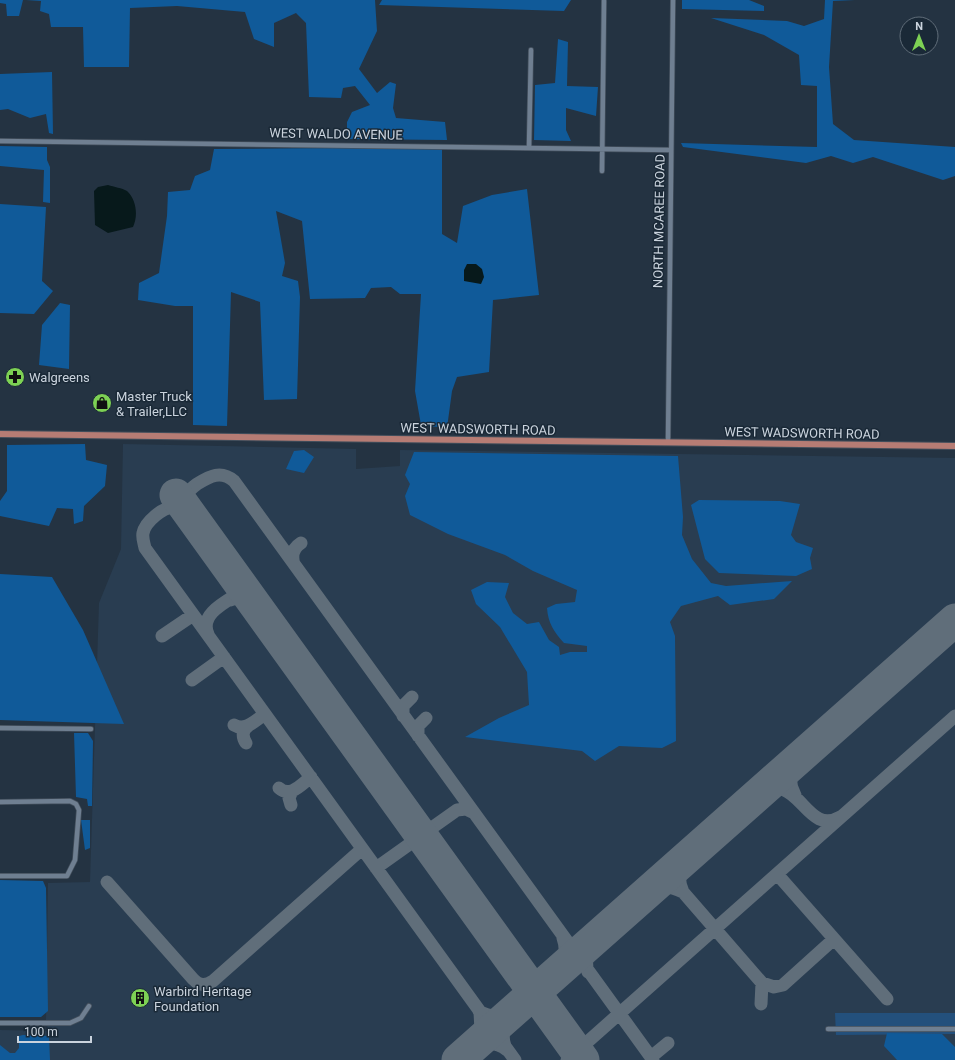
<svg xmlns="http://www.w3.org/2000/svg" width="955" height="1060" font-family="Roboto,sans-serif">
<rect width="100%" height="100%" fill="#243342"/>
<path fill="#293d51" d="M 123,444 L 356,449 L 356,469 L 400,466 L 400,450 L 955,458 L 955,1060 L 0,1060 L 0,1030 L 47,1031 L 48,1020 L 46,1020 L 48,883 L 90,882 L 99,603 L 121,549 Z"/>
<path fill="#23507c" d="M 835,1013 L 955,1013 L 955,1034 L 836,1035 Z"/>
<path fill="#105a99" d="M 0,0 L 23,0 L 19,16 L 7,16 L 6,4 L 0,3 Z
M 26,0 L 375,0 L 377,31 L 359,69 L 377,93 L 390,82 L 396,84 L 393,108 L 396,118 L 445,122 L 447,140 L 347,139 L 347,122 L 352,112 L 370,105 L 355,86 L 343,88 L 341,98 L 309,97 L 306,23 L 296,13 L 274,23 L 274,47 L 254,39 L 245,12 L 177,6 L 130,8 L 129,67 L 84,67 L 83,27 L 51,27 L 49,14 L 40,11 L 41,1 Z
M 382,0 L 573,0 L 571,0 L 564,11 L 379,5 Z
M 682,0 L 749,0 L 764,6 L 764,11 L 682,9 Z
M 825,0 L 855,0 L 833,1 L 829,67 L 833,124 L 854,140 L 955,147 L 955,176 L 943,180 L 873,157 L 853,163 L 831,156 L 806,163 L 683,147 L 681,143 L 817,147 L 817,86 L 801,85 L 799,55 L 764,35 L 711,18 L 787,21 L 804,26 L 824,19 Z
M 558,39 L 568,42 L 567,86 L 598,87 L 596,116 L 566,108 L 566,130 L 571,141 L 534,140 L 535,85 L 555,83 Z
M 52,72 L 53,134 L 49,133 L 46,114 L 30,118 L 8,109 L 0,110 L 0,74 Z
M 0,146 L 47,147 L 47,160 L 50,167 L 50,203 L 43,202 L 44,170 L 0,166 Z
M 442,147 L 442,234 L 457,243 L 463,206 L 492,195 L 527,189 L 539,295 L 493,300 L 489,372 L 457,377 L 452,391 L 447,428 L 421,425 L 415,391 L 421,294 L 400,294 L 391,287 L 371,288 L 365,298 L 310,299 L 302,221 L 276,211 L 285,263 L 282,276 L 298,281 L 300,297 L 297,399 L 264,400 L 260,302 L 231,292 L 227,426 L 193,425 L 193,306 L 175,306 L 138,300 L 139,283 L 159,273 L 167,216 L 168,192 L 190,190 L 195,176 L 210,170 L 214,149 Z
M 0,204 L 46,207 L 42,281 L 53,291 L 34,314 L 0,313 Z
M 60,303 L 70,305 L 69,369 L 39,365 L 42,325 Z
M 85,444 L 86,460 L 107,465 L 105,486 L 84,506 L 83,521 L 74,524 L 73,509 L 57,508 L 49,526 L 0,516 L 0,501 L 7,491 L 7,445 Z
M 304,450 L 314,457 L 304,473 L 286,469 L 294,451 Z
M 414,452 L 678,456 L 683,517 L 682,535 L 692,559 L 711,583 L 726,586 L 792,581 L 774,599 L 730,605 L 718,596 L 681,606 L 670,622 L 675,636 L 676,741 L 662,748 L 619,746 L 595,761 L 582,751 L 465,737 L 499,718 L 529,705 L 527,672 L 500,627 L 476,604 L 471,590 L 487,582 L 509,583 L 505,597 L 513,613 L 527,624 L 539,622 L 549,640 L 559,647 L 560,655 L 570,652 L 587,652 L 587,646 L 564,643 C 554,632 548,623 547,608 L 556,604 L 575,602 L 577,590 L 533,571 L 505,555 L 448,534 L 410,515 L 405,496 L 410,484 L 405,475 Z
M 699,500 L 780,501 L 800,504 L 791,535 L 796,542 L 813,548 L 810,558 L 812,569 L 796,576 L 719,573 L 705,559 L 691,505 Z
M 0,574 L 52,577 L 83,630 L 124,724 L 0,720 Z
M 74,733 L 88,733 L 93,741 L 92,806 L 88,806 L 87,799 L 76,797 Z
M 81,820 L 90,820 L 90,848 L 85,850 Z
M 0,880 L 43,881 L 46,888 L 48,1011 L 41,1017 L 0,1017 Z
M 887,1033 L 942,1034 L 955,1047 L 955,1060 L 897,1060 L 884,1046 Z
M 23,1035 L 49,1036 L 50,1060 L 0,1060 L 0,1045 L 10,1053 L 15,1053 L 19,1048 L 19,1036 Z"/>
<path fill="#07191b" d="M 108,185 C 114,187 122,188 127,191 C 137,200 138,217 133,227 L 108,233 L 95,225 L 94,191 L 98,187 Z
M 467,264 L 476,264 L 482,269 L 484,277 L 481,284 L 464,281 L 464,270 Z"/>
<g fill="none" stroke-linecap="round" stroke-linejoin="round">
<path stroke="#606e7a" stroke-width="13" d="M 188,513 C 186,507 183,501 186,495 C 189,490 193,487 197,484 C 210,476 221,470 234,481 L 653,1060
M 188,513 C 184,510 179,507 174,507 C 163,507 145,522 143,533 C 142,538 144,543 145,548 L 515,1060
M 294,564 C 291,555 293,548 301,543
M 230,600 L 239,597 L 252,601
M 208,634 C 198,613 230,600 244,590
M 938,635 L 955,626
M 162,636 L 193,615
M 192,680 L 224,657
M 403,716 L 403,706 L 412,697
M 234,725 C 245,732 256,720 265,714
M 418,736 L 418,726 L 426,718
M 246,743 C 242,737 242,730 248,726
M 279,788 C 290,798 301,785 311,777
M 795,795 C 788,783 789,771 798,759
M 755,797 C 799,764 804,838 840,817
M 291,805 L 289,798 L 292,791
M 412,822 L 422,829 L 433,827
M 431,850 L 429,837 L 433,827 L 457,810 L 466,809 L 472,812
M 376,868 L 421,836
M 777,874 L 887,999
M 107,882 L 193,979 C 200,986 205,986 213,981 L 362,849
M 683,892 C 676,877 680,867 691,854
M 636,902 C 653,888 661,882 683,892 L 762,983 L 761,1004
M 588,972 C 584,959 589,949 596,938
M 556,974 C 564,962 568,952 563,938
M 762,983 L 774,987 L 783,985 L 834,939
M 479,1011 C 491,1018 501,1017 514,1011
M 505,1046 C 500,1033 506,1021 514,1011
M 472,1048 L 481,1031 L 480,1012
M 472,1048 C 485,1042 495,1041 507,1050
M 651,1057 L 668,1043
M 567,1060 L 955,716"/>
<path stroke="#606e7a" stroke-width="33" d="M 176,495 L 583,1060
M 458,1060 L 955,620"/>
<g stroke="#424e5b" stroke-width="6">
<path id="minor" d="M 0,141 L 671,150
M 529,148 L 531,50
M 602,171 L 604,1
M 668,442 L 673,0
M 0,728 L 91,729
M 0,802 L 70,801 L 76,804 L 79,810 L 75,860 L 67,876 L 0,876
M 0,1023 L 70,1023 L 81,1018 L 89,1006
M 828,1029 L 955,1029"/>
</g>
<g stroke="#424e5b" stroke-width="8">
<path id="major" d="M 0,434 L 955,446"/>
</g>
<use href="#minor" stroke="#6f7f91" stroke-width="4.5"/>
<use href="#major" stroke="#b67c74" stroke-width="6"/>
</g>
<defs>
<g id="pharmacy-disc" transform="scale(1)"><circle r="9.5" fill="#7dd154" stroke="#1a2937"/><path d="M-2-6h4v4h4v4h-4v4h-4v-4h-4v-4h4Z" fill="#111"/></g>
<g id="shop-disc" transform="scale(1)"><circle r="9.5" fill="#7dd154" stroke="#1a2937"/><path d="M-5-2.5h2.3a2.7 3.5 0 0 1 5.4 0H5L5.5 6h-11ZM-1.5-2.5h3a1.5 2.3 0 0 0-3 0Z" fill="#111"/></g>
<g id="building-disc" transform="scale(1)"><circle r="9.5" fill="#7dd154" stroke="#1a2937"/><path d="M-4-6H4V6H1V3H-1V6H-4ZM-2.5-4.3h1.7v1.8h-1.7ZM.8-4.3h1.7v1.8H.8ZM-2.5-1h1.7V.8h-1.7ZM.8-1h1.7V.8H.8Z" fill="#111"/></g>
</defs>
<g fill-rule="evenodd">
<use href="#pharmacy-disc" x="15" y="377"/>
<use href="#shop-disc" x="102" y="403"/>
<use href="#building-disc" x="140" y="998"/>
</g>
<g text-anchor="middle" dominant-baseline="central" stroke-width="3" stroke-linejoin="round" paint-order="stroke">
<g font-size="13" fill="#cad3dd" stroke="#1a2937">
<text transform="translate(336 134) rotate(1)">WEST WALDO AVENUE</text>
<text transform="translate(659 221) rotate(-89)">NORTH MCAREE ROAD</text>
<text transform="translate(478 429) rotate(1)">WEST WADSWORTH ROAD</text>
<text transform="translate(802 433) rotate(1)">WEST WADSWORTH ROAD</text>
</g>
<g font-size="13" fill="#cad3dd" stroke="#1a2937" text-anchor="start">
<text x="29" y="377">Walgreens</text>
<text x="116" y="396">Master Truck<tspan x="116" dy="15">&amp; Trailer,LLC</tspan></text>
<text x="154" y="991">Warbird Heritage<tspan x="154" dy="15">Foundation</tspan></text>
</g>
</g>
<g transform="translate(919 36)"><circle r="19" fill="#1a2937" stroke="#606d79"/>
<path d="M0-3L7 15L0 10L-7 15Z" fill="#7dd154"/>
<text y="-6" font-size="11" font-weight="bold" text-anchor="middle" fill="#cad3dd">N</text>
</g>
<path d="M18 1036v6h73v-6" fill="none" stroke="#cad3dd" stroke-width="2"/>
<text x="24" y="1036" font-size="12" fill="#cad3dd" stroke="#1a2937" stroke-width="3" paint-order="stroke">100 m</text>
</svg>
